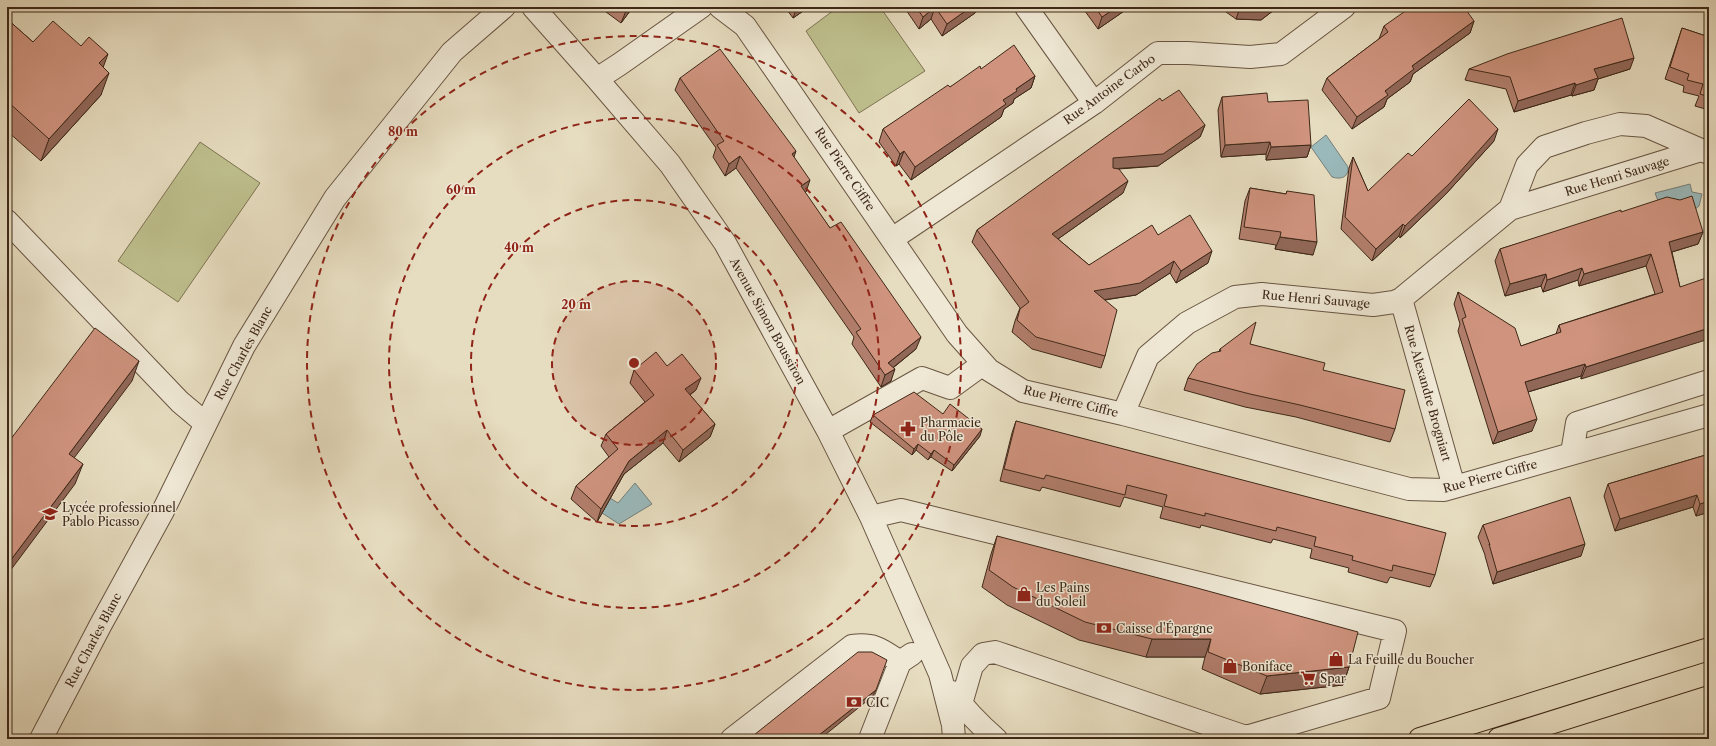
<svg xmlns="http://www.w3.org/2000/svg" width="1716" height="746" font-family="'Libre Caslon Text',serif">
<rect width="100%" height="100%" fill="#e6dcbf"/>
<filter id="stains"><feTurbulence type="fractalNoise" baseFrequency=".005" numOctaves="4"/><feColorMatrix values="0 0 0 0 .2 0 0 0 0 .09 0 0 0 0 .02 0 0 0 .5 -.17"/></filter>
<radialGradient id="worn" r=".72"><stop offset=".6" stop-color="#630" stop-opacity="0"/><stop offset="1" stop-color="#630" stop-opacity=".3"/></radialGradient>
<path fill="#bdbe8c" stroke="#7e7352" d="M 838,7 L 880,7 L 925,71 L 859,113 L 806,31 Z
M 200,142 L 260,183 L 178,302 L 118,261 Z"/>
<path fill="#9ab9bb" stroke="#757f7a" d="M 1326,135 L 1348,167 C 1349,177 1341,180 1332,177 L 1311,147 Z
M 1690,184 L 1692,192 L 1702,194 L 1699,206 L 1693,211 L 1660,206 L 1655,193 Z
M 635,483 L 652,504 L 619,524 L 602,513 L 610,498 L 618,503 Z"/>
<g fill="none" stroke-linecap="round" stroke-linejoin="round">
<g stroke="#685542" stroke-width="24">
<path id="minor" d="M 533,7 L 597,79 L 670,164 L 725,243 L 828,431 L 871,517 L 940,674 L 953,725 L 954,739
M 720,7 L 745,26 L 957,334 L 989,370 L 1023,391 L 1123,414 L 1409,489 L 1444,490 L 1709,415
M 1026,7 L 1094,103
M 597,79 L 620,64 L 701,7
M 1510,209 L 1527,165 L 1544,147 L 1586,133 L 1620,124 L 1646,126 L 1701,150
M 7,221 L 180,402 L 205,423
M 892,239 L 1094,103 L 1158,53 L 1188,53 L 1250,57 L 1281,54 L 1344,7
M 1401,299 L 1454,487
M 1123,414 L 1148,356 L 1187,323 L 1235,297 L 1262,294 L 1373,305 L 1394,302 L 1401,299 L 1510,209 L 1701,150 L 1709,153
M 828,431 L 922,378 L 950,388 L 983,364
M 1572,453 L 1577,423 L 1709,381
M 871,517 L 901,510 L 1395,631 L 1379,698 L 1246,737 L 995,652 L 983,654 L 972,666 L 961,704
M 952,692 C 965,710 980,725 996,739
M 41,739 L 100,626 L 163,511 L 244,346 L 335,198 L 452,52 L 504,7
M 732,739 L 852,646 C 875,643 882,650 900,662
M 870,739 L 900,662 L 912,654"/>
</g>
<g stroke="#3e2818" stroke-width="24">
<path id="major" d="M 1420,739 L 1709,649
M 1499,739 L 1709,673"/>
</g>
<use href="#minor" stroke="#efe8d5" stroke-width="22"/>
<use href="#major" stroke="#e6dcbf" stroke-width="22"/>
</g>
<path fill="#b27e6c" stroke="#3e2818" d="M 602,7 L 633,7 L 621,23 L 602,9 Z
M 785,7 L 809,7 L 793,18 Z
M 904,7 L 977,7 L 975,13 L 942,36 L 931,19 L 919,29 Z
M 1082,7 L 1130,7 L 1098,29 Z
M 1219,7 L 1278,7 L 1261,20 L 1236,19 Z
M 7,19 L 33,42 L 103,67 L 101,95 L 41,161 L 7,131 Z
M 1474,21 L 1470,33 L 1413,74 L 1410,82 L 1387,99 L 1384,107 L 1352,129 L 1322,90 L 1327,78 L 1379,39 L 1384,26 Z
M 1682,28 L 1709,37 L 1709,110 L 1695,106 L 1699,96 L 1683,92 L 1684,86 L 1665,79 Z
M 981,69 L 1035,76 L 1031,88 L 1014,99 L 1013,103 L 1004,109 L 1001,117 L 911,180 L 899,164 L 896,166 L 879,142 L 883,129 L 950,87 Z
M 1469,69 L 1630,69 L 1598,79 L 1594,90 L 1572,96 L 1571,95 L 1514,112 L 1506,89 L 1465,80 Z
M 680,78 L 794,157 L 806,192 L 805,193 L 916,349 L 893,368 L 891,381 L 881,387 L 852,344 L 854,337 L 736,168 L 725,176 L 713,157 L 716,148 L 675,90 Z
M 1222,97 L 1268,102 L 1311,145 L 1307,157 L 1266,160 L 1266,154 L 1221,157 L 1218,110 Z
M 1162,101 L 1205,125 L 1200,137 L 1158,166 L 1119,169 L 1123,193 L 1058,239 L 1089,265 L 1158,235 L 1208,263 L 1176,283 L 1170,273 L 1136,295 L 1105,300 L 1105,356 L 1101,368 L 1032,349 L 1012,332 L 1015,321 L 1020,308 L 972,242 L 977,230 Z
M 1494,141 L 1445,195 L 1400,238 L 1399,236 L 1372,261 L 1341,229 L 1349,168 L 1353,157 L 1368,191 L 1412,156 Z
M 1250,188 L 1286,194 L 1287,191 L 1313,255 L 1275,249 L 1276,245 L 1239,239 L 1245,201 Z
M 1621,212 L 1703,232 L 1698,244 L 1672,252 L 1680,287 L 1581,379 L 1581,376 L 1528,392 L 1532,431 L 1493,444 L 1458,331 L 1460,324 L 1454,304 L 1458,292 L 1521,346 L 1556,334 L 1559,325 L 1655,294 L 1646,266 L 1579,286 L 1578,280 L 1543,292 L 1541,286 L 1505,296 L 1495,261 L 1500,249 Z
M 1250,344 L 1323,370 L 1395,429 L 1390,442 L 1296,417 L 1245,407 L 1184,390 L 1188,378 L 1219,352 L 1220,349 Z
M 667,366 L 696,390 L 690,395 L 715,424 L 710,437 L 679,462 L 663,443 L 624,474 L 597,522 L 571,499 L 576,486 L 609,457 L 601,446 L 606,434 L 645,402 L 630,383 L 634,370 Z
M 943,414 L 980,436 L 952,471 L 931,457 L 928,460 L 916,450 L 912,455 L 870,422 L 873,415 Z
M 1016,421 L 1435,575 L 1430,587 L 1390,577 L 1387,583 L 1348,572 L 1349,568 L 1310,558 L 1312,549 L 1273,539 L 1271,543 L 1201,525 L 1200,528 L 1160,518 L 1163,507 L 1124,497 L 1120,507 L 1042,487 L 1040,491 L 1000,481 L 1012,433 Z
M 1709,454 L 1709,512 L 1696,516 L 1693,507 L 1615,531 L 1604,496 L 1608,484 Z
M 1483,525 L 1581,556 L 1493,584 L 1485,556 L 1485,555 L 1478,537 Z
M 997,536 L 1349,667 L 1343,685 L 1260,694 L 1202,669 L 1205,657 L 1146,657 L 1079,640 L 1007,605 L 982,587 L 991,554 Z"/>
<path fill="#916758" stroke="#3e2818" d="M 628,7 L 633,7 L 621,23 L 626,11 Z
M 797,7 L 809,7 L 793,18 Z
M 935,7 L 931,19 L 919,29 L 923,17 Z
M 971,7 L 977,7 L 975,13 L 942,36 L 947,24 Z
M 1117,7 L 1130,7 L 1098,29 L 1102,17 Z
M 1278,7 L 1261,20 L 1236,19 L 1240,8 Z
M 1474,21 L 1470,33 L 1413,74 L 1410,82 L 1387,99 L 1384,107 L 1352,129 L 1357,117 L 1412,66 Z
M 108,54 L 100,76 L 99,63 Z
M 1634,58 L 1630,69 L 1598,79 L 1594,90 L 1572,96 L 1576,85 L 1594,69 Z
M 109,73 L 101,95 L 41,161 L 49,139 Z
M 1035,76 L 1031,88 L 1014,99 L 1013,103 L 1004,109 L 1001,117 L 911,180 L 915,167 L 1016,89 Z
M 1575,83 L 1571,95 L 1514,112 L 1518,101 Z
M 1205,125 L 1200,137 L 1158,166 L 1109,169 L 1113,158 Z
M 1498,129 L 1494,141 L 1445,195 L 1400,238 L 1405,226 Z
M 1270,142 L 1266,154 L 1221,157 L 1225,145 Z
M 1311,145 L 1307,157 L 1266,160 L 1271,147 Z
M 796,151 L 792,163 L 792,154 Z
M 904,151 L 899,164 L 896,166 L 900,154 Z
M 740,156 L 736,168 L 725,176 L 729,164 Z
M 810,180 L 806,192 L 797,199 L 801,186 Z
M 1128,181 L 1123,193 L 1048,246 L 1052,234 Z
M 1403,224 L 1399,236 L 1372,261 L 1376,249 Z
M 1703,232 L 1698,244 L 1665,254 L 1669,242 Z
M 1280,237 L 1317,242 L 1313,255 L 1275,249 Z
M 1212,251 L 1208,263 L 1176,283 L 1181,271 Z
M 1651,254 L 1646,266 L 1579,286 L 1584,274 Z
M 1174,261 L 1170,273 L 1136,295 L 1089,302 L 1094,291 Z
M 1582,268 L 1578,280 L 1543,292 L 1547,280 Z
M 1546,274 L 1541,286 L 1505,296 L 1510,284 Z
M 1709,328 L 1709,339 L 1581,379 L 1586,367 Z
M 921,337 L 916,349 L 885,374 L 888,363 Z
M 139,361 L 132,381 L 62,474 L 69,454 Z
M 1585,364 L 1581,376 L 1521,394 L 1525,382 Z
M 895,369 L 891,381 L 881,387 L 885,375 Z
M 701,378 L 696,390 L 681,401 L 685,389 Z
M 1537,419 L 1532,431 L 1493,444 L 1498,432 Z
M 715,424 L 710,437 L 679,462 L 683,450 Z
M 982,429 L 980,436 L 952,471 L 954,465 Z
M 667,430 L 663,443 L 624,474 L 597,522 L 601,509 L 629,461 Z
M 918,444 L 916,450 L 912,455 L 914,449 Z
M 934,450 L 931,457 L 928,460 L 931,454 Z
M 83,464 L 75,484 L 7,575 L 7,565 Z
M 1697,495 L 1693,507 L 1615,531 L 1620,519 Z
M 1709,501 L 1709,512 L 1696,516 L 1700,504 Z
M 1585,544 L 1581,556 L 1493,584 L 1497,572 Z
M 1152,639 L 1211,639 L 1205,657 L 1146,657 Z
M 1349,667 L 1343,685 L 1260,694 L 1267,676 Z
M 876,690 L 873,696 L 820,739 L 814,739 Z"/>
<path fill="#cf937e" stroke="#3e2818" d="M 621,7 L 628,7 L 626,11 Z
M 916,7 L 971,7 L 947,24 L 935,7 L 923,17 Z
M 1095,7 L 1117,7 L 1102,17 Z
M 1239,7 L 1266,7 L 1265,8 L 1240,8 Z
M 1411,7 L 1464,7 L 1474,21 L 1412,66 L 1414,69 L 1385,91 L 1388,95 L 1357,117 L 1327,78 L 1388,32 L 1384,26 Z
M 1622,18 L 1634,58 L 1594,69 L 1598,78 L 1576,85 L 1575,83 L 1518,101 L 1510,77 L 1469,69 L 1507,54 Z
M 7,19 L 33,42 L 53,21 L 81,46 L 89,37 L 108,54 L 99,63 L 109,73 L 49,139 L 7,101 Z
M 1682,28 L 1709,37 L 1709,97 L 1700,94 L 1703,84 L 1687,80 L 1689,74 L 1670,67 Z
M 1014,45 L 1035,76 L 1016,89 L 1017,91 L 1003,100 L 1006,104 L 915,167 L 904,151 L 900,154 L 883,129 L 948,85 L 950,87 L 980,66 L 981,69 Z
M 720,49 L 796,151 L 792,154 L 810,180 L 801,186 L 830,228 L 841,222 L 921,337 L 888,363 L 895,369 L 885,375 L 856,332 L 861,329 L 740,156 L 729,164 L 717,145 L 724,141 L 680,78 Z
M 1179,90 L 1205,125 L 1163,154 L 1113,158 L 1113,168 L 1119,169 L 1128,181 L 1052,234 L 1089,265 L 1152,225 L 1158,235 L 1190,215 L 1212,251 L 1181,271 L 1174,261 L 1140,283 L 1094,291 L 1117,310 L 1105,356 L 1036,337 L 1017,320 L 1020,309 L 1029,302 L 977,230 L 1160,98 L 1162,101 Z
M 1267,93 L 1268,102 L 1308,100 L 1311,145 L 1271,147 L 1270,142 L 1225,145 L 1222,97 Z
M 1469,99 L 1498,129 L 1450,183 L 1405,226 L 1403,224 L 1376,249 L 1345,217 L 1353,157 L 1368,191 L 1408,153 L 1412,156 Z
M 1250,188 L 1286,194 L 1287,191 L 1314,195 L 1317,242 L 1280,237 L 1281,232 L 1244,227 Z
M 1692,196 L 1703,232 L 1669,242 L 1680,287 L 1709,277 L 1709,328 L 1586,367 L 1585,364 L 1525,382 L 1537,419 L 1498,432 L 1462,319 L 1466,317 L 1458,292 L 1515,328 L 1521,346 L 1561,332 L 1559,325 L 1663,292 L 1651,254 L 1584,274 L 1582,268 L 1547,280 L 1546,274 L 1510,284 L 1500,249 L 1621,210 L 1621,212 L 1667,197 L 1680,200 Z
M 1256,322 L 1250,344 L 1325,363 L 1323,370 L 1405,390 L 1395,429 L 1300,405 L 1250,394 L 1188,378 L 1197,364 L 1212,353 L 1221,351 L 1220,349 Z
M 95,328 L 139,361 L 69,454 L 83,464 L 7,565 L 7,444 Z
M 656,352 L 667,366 L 682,354 L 701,378 L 685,389 L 715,424 L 683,450 L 667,430 L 629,461 L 601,509 L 576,486 L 618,449 L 606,434 L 654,395 L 634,370 Z
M 914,392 L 943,414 L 950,404 L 982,429 L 954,465 L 934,450 L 931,454 L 918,444 L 914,449 L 873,415 Z
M 1016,421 L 1446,533 L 1435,575 L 1393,565 L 1392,571 L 1352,560 L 1353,556 L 1314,546 L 1316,537 L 1277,527 L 1276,531 L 1205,513 L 1205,516 L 1164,506 L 1167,495 L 1127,485 L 1125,495 L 1046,475 L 1044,479 L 1004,469 Z
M 1709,454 L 1709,501 L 1700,504 L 1697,495 L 1620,519 L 1608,484 Z
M 1570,497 L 1585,544 L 1497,572 L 1489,544 L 1490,545 L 1483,525 Z
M 997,536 L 1197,588 L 1358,632 L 1349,667 L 1267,676 L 1208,652 L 1211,639 L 1152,639 L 1085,622 L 1013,587 L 989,570 Z
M 858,652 L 872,652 L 887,660 L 876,690 L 814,739 L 749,739 Z"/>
<circle cx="634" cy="363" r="82" fill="#8f2418" fill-opacity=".12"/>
<g fill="none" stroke="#8f2418" stroke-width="2" stroke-dasharray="7 5">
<circle cx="634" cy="363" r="82"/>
<circle cx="634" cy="363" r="163"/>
<circle cx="634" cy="363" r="245"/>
<circle cx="634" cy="363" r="327"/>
</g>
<defs>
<g id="pharmacy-bare" transform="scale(1.2)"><path d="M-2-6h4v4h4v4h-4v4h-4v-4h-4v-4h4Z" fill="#8f2418" stroke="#efe8d5" stroke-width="2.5" paint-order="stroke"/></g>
<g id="school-bare" transform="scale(1.2)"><path d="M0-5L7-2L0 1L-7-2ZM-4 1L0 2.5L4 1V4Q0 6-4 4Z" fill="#8f2418" stroke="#efe8d5" stroke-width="2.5" paint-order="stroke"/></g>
<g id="shop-bare" transform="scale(1.2)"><path d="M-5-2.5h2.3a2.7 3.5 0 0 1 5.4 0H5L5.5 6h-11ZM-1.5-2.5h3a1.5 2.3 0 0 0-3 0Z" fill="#8f2418" stroke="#efe8d5" stroke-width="2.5" paint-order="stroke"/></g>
<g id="bank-bare" transform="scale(1.2)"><path d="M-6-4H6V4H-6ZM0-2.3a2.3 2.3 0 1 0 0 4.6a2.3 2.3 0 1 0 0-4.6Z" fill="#8f2418" stroke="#efe8d5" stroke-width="2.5" paint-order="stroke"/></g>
<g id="supermarket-bare" transform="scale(1.2)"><path d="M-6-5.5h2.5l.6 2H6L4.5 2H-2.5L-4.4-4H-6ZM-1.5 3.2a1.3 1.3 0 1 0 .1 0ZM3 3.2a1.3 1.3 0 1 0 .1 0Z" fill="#8f2418" stroke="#efe8d5" stroke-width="2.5" paint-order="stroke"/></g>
</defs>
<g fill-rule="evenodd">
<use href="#pharmacy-bare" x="908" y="429"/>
<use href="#school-bare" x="50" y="514"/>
<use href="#shop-bare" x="1024" y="594"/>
<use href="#bank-bare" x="1104" y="628"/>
<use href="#shop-bare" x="1336" y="659"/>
<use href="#shop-bare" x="1230" y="666"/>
<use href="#supermarket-bare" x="1308" y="678"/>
<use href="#bank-bare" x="854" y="702"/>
</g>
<g text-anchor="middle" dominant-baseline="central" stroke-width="3" stroke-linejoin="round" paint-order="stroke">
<g font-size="12" fill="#3e2818" stroke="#efe8d5">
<text transform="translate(1109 89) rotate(-36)">Rue Antoine Carbo</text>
<text transform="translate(845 169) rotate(56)">Rue Pierre Ciffre</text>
<text transform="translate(1617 176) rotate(-17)">Rue Henri Sauvage</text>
<text transform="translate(1316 299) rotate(5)">Rue Henri Sauvage</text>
<text transform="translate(768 321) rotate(61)">Avenue Simon Boussiron</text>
<text transform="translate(243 353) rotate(-61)">Rue Charles Blanc</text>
<text transform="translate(1428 393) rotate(74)">Rue Alexandre Brogniart</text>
<text transform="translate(1071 401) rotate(14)">Rue Pierre Ciffre</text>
<text transform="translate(1490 476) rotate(-15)">Rue Pierre Ciffre</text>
<text transform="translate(93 640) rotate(-62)">Rue Charles Blanc</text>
</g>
<g font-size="12" fill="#3e2818" stroke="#efe8d5" text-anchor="start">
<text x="920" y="422">Pharmacie<tspan x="920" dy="14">du Pôle</tspan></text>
<text x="62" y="507">Lycée professionnel<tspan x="62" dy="14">Pablo Picasso</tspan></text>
<text x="1036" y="587">Les Pains<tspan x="1036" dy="14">du Soleil</tspan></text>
<text x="1116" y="628">Caisse d'Épargne</text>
<text x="1348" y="659">La Feuille du Boucher</text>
<text x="1242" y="666">Boniface</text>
<text x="1320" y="678">Spar</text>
<text x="866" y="702">CIC</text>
</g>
</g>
<circle cx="634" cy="363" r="6" fill="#8f2418" stroke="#efe8d5" stroke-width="2"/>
<g font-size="12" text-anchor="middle" font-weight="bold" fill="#8f2418" stroke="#efe8d5" stroke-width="3" stroke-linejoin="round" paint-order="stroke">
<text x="403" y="136">80 m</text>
<text x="461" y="194">60 m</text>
<text x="519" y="252">40 m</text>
<text x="576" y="309">20 m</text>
</g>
<rect width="1716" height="746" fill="none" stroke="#e6dcbf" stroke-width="24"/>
<rect x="8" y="8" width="1700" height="730" fill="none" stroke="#3e2818" stroke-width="2"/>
<rect x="12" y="12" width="1692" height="722" fill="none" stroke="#3e2818"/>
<rect width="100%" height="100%" filter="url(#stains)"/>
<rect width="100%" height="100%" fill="url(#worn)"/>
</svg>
